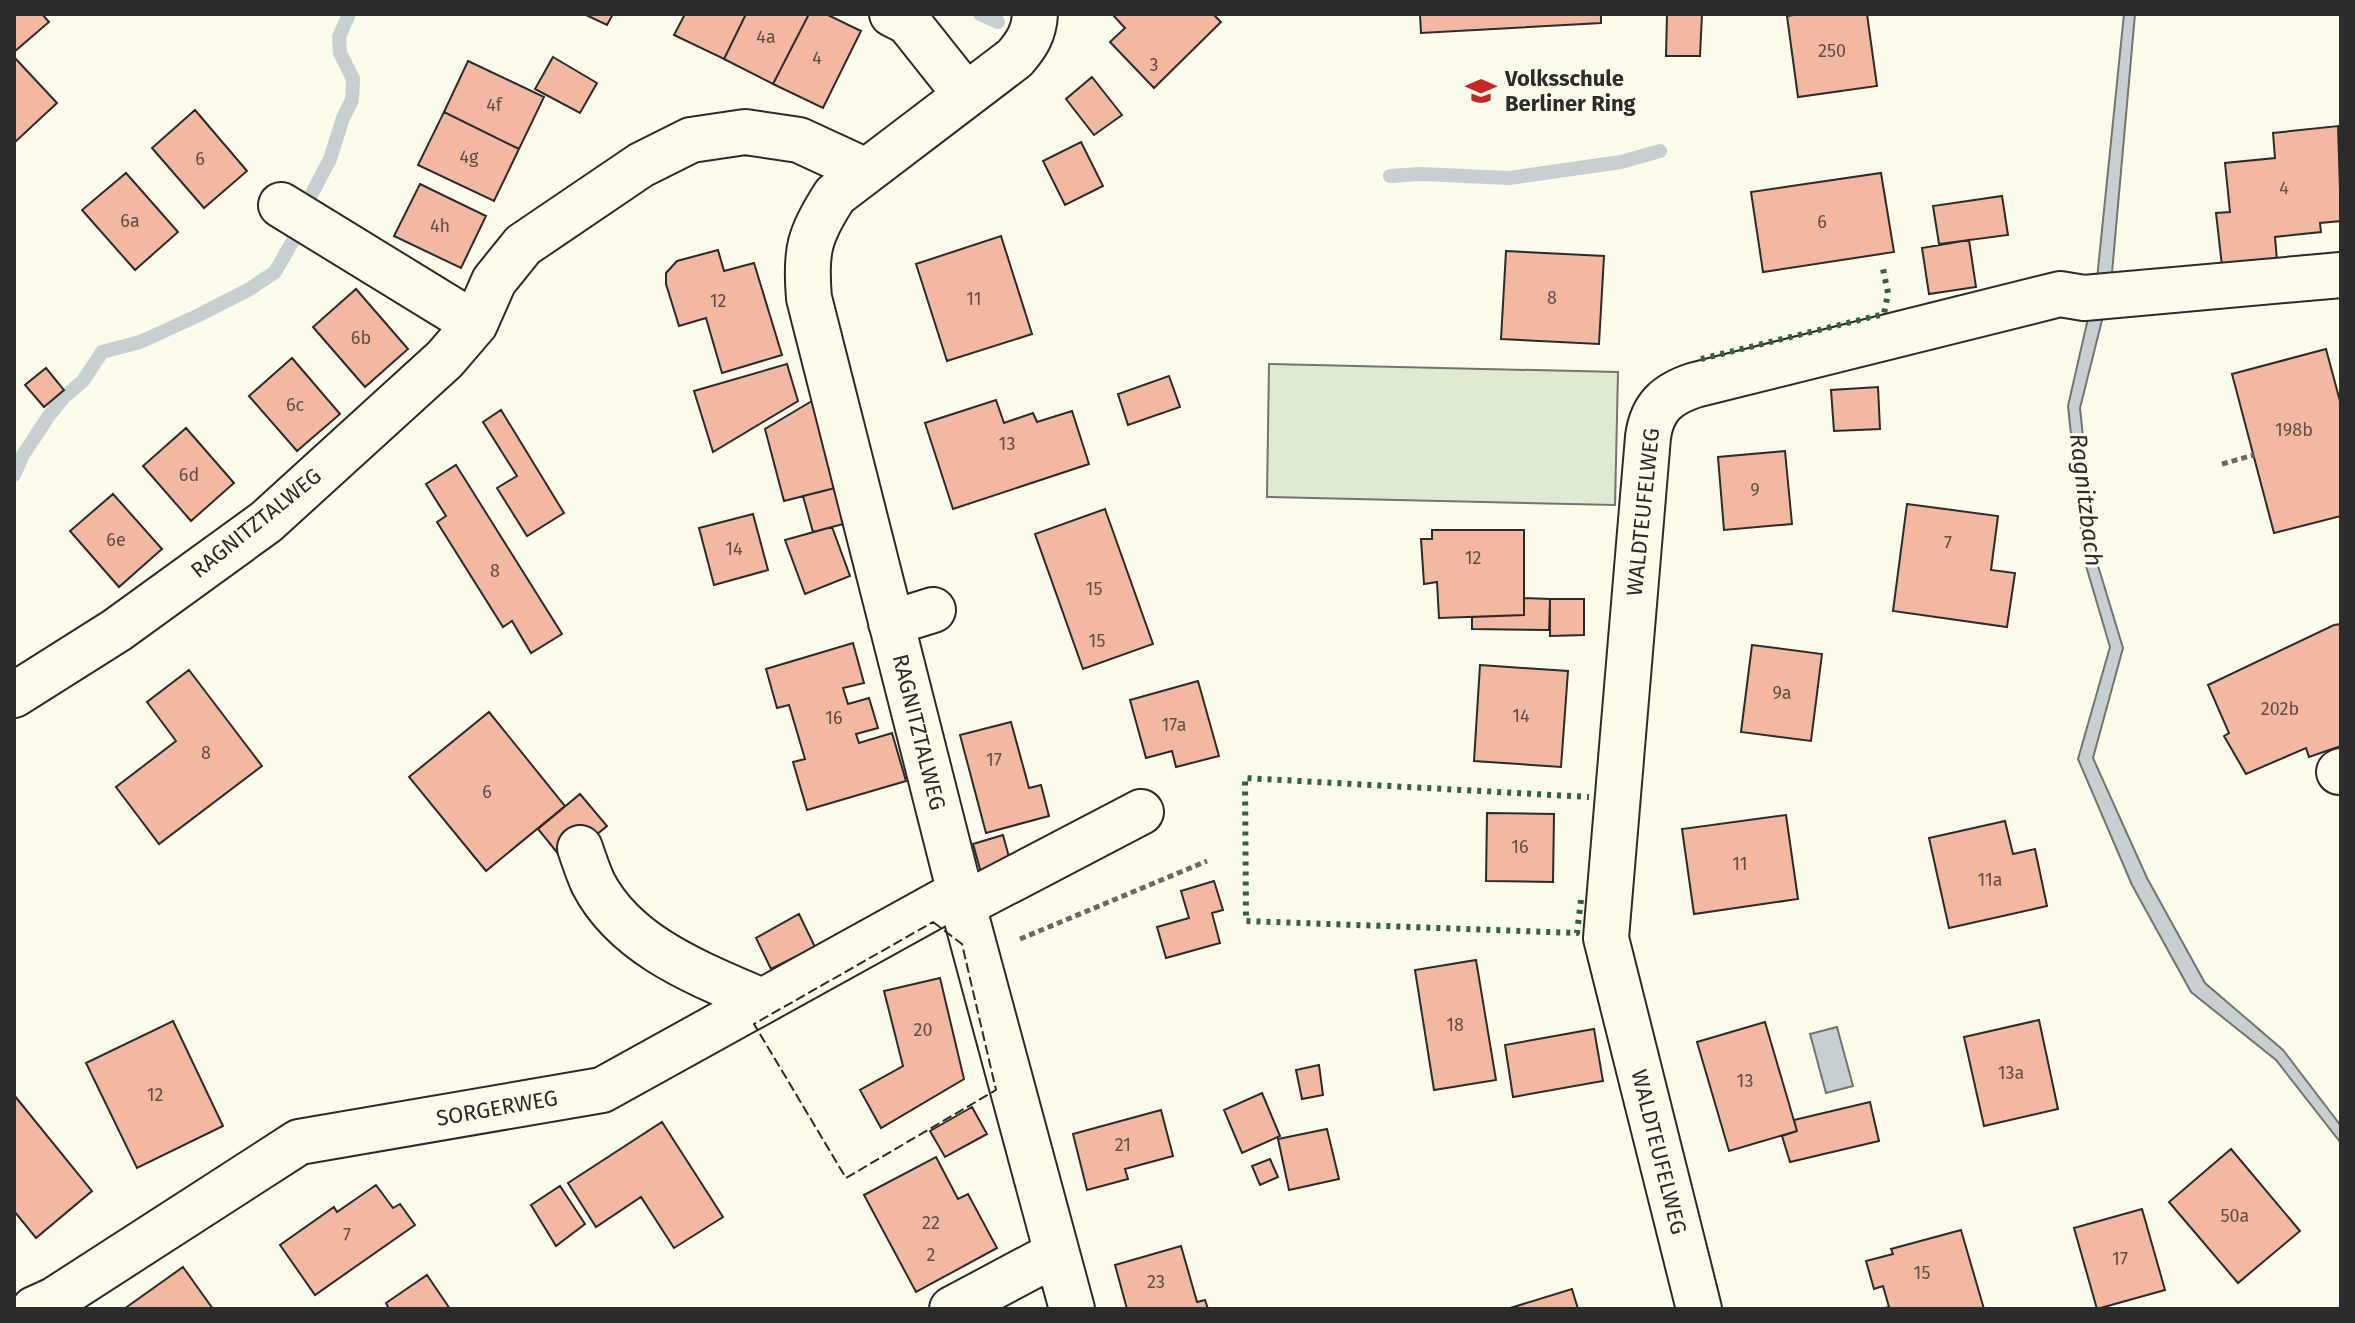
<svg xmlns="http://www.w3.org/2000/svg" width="2355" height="1323" font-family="'Fira Sans',sans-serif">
<rect width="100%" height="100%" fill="#fdfbea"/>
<path fill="#deebd1" stroke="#74746e" stroke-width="2" d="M 1269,364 L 1618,372 L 1615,505 L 1267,497 Z"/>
<path fill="#c7d0d0" stroke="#74746e" stroke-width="2" d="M 2124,14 L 2135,14 L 2111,284 L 2080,408 L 2096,559 L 2123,648 L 2093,758 L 2147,878 L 2205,983 L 2283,1050 L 2341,1126 L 2341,1143 L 2276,1060 L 2191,992 L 2132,885 L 2078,759 L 2110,647 L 2084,559 L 2068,406 L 2097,279 Z
M 1837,1027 L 1853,1086 L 1826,1093 L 1810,1034 Z"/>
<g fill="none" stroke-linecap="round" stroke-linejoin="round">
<path stroke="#c7d0d0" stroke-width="14" d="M 980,14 L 998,22
M 1390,176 L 1421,174 L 1509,178 L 1621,162 L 1660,151
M 307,203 L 330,159 L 343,118 L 352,100 L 353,79 L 340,53 L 339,37 L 349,14
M 14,475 L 23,455 L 48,417 L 64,397 L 83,381 L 102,352 L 140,342 L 197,316 L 248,290 L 275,272 L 294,239"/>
</g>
<path fill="#f2b8a0" stroke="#2b2b2b" stroke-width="2" d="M 14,14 L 42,14 L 49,22 L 14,52 Z
M 584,14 L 613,14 L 607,25 Z
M 685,14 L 746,14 L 724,59 L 674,35 Z
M 746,14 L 809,14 L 773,84 L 724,59 Z
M 809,14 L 826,14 L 861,31 L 823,108 L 773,84 Z
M 1112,14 L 1213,14 L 1221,22 L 1154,88 L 1110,42 L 1125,28 Z
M 1420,14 L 1601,14 L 1601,23 L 1421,33 Z
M 1667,14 L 1702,14 L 1700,56 L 1666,56 Z
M 1800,14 L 1867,14 L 1877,86 L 1798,97 L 1787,16 Z
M 14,57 L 57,103 L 14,143 Z
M 553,57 L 597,83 L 580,113 L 535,89 Z
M 468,61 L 544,97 L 519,149 L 444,112 Z
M 1092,77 L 1122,115 L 1094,135 L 1066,99 Z
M 195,110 L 247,171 L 204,208 L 152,148 Z
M 444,112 L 519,149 L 494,201 L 418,165 Z
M 2338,126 L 2341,221 L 2320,223 L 2321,232 L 2275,237 L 2277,260 L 2222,266 L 2216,213 L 2230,212 L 2225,163 L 2275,158 L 2273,133 Z
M 1081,142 L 1103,186 L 1065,205 L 1043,161 Z
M 126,173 L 178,232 L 135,270 L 82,210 Z
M 1881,173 L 1894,252 L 1763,272 L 1751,192 Z
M 420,184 L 486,216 L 461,268 L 394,236 Z
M 2002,196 L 2008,235 L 1939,244 L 1933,206 Z
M 1001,236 L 1032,334 L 947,361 L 916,264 Z
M 1969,240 L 1976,287 L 1929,294 L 1922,248 Z
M 718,250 L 724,271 L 754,263 L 782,355 L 722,373 L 706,318 L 679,326 L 666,284 L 666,273 L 677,261 Z
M 1506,251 L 1604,256 L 1599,344 L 1501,339 Z
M 356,289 L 408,349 L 365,387 L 313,327 Z
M 2326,349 L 2341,405 L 2341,516 L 2274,533 L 2232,374 Z
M 292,358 L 340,414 L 297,451 L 249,396 Z
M 787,364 L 798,401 L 713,452 L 694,391 Z
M 46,368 L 64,390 L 44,407 L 25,385 Z
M 1169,376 L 1180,407 L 1128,425 L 1118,394 Z
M 1878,387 L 1880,429 L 1834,431 L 1831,390 Z
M 817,398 L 839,487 L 784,501 L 765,429 Z
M 996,400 L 1004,423 L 1033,413 L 1037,422 L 1072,411 L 1089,464 L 953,509 L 925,423 Z
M 501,410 L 564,513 L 527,536 L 497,488 L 517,476 L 483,422 Z
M 186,428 L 234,483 L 191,521 L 143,466 Z
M 1785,451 L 1792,524 L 1724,530 L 1718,457 Z
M 456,465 L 562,634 L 531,653 L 512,621 L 503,627 L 437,522 L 446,516 L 426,484 Z
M 839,487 L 847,523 L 813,532 L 803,496 Z
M 113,494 L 162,549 L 119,587 L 70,531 Z
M 1907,504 L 1998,516 L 1991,570 L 2015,573 L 2007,627 L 1893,611 Z
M 1105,509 L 1153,644 L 1083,669 L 1035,534 Z
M 753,514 L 768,570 L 714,585 L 699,528 Z
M 832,527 L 850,576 L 805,594 L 785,540 Z
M 1432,530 L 1524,530 L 1524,615 L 1439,618 L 1437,582 L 1424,584 L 1421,539 L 1432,539 Z
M 1524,598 L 1550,599 L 1549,630 L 1472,629 L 1472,617 L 1524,615 Z
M 1550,599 L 1584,599 L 1584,635 L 1550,636 Z
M 2341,624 L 2341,746 L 2309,757 L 2306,748 L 2246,774 L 2224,736 L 2229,733 L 2208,685 L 2334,625 Z
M 853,643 L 864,683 L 843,688 L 848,704 L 869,698 L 878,728 L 856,734 L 859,743 L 892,733 L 906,781 L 807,810 L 793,762 L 805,759 L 789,705 L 777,708 L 766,669 Z
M 1752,645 L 1822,654 L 1811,741 L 1741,732 Z
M 1480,665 L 1568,671 L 1561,767 L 1474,761 Z
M 189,670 L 262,766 L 159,844 L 116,787 L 176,741 L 147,702 Z
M 1198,681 L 1219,756 L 1176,767 L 1172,751 L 1146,758 L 1130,700 Z
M 489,712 L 565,806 L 486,871 L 409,777 Z
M 1011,722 L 1029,788 L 1041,785 L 1049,816 L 986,833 L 960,735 Z
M 580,794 L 607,826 L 564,861 L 538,829 Z
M 1487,813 L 1554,814 L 1553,882 L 1486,881 Z
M 1786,815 L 1798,899 L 1694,914 L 1682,829 Z
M 2005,821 L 2013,854 L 2035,849 L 2047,906 L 1949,928 L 1929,838 Z
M 1003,835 L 1012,868 L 982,876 L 973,844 Z
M 1214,881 L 1223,910 L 1212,913 L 1220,943 L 1166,958 L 1157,927 L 1189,918 L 1181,891 Z
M 799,914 L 815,947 L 771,969 L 756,938 Z
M 1476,960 L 1496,1080 L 1434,1090 L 1415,970 Z
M 940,978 L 964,1079 L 881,1128 L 860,1090 L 903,1066 L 884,991 Z
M 2039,1020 L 2058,1109 L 1984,1126 L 1964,1037 Z
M 173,1021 L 223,1126 L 137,1168 L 86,1063 Z
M 1765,1022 L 1797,1131 L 1729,1151 L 1697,1042 Z
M 1594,1029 L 1603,1081 L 1513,1097 L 1505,1045 Z
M 1319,1065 L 1323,1095 L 1302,1099 L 1296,1070 Z
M 1262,1093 L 1280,1136 L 1242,1153 L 1224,1110 Z
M 14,1095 L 92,1191 L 36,1238 L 14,1211 Z
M 1870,1102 L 1879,1141 L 1790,1162 L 1782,1136 L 1797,1131 L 1794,1120 Z
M 972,1107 L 987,1134 L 945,1157 L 930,1131 Z
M 1161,1110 L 1173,1156 L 1125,1169 L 1128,1179 L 1087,1190 L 1073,1134 Z
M 662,1122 L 723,1217 L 674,1248 L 641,1197 L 596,1227 L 568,1183 Z
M 1327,1129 L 1339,1179 L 1289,1190 L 1278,1139 Z
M 2231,1149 L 2300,1231 L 2238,1283 L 2169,1202 Z
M 936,1157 L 958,1199 L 968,1194 L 997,1248 L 916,1292 L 864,1195 Z
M 1270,1159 L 1278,1177 L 1260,1185 L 1252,1166 Z
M 376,1185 L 393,1208 L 400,1204 L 415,1225 L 315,1295 L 280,1245 L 334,1207 L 337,1212 Z
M 560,1186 L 585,1224 L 556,1246 L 531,1205 Z
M 2142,1209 L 2165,1290 L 2097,1309 L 2074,1228 Z
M 1961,1230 L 1984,1309 L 1881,1309 L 1889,1307 L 1883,1286 L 1874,1289 L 1866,1261 L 1893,1254 L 1891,1249 Z
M 1181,1246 L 1197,1302 L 1205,1300 L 1208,1309 L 1127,1309 L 1115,1265 Z
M 183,1267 L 213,1309 L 124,1309 Z
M 427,1275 L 450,1309 L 389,1309 L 386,1303 Z
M 1572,1289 L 1578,1309 L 1507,1309 Z"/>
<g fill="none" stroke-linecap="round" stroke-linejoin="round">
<g stroke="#2b2b2b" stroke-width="48">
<path id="minor" d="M 892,14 L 908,22 L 966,95
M 1035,14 C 1034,33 1027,44 1015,58 L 835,195 C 809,235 805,251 809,298 L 963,905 L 1072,1309
M 281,205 L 475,324
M 891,623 L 933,610
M 14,695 L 117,630 L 266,522 L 445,359 L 475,324 L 494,281 L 523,245 L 641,165 L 691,140 L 745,132 L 799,140 L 864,170
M 2339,772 L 2341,771
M 580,848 C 584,860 588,872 593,883 C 626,947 700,974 762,1001
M 963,905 L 1141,812
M 34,1309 L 54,1300 L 299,1142 L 602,1090 L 960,892
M 952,1309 L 1057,1253
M 1699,1309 L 1606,938 L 1648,437 C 1652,407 1667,394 1695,385 L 2060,294 L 2084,298 L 2341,275"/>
</g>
<path stroke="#6a6964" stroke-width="5" stroke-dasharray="6 4" stroke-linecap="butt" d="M 2222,464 L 2254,455
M 1020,939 L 1207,861"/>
<use href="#minor" stroke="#fdfbea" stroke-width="44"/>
<path stroke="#34623c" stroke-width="6" stroke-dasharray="4 6" stroke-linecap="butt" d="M 1701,359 L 1884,314 L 1888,293 L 1882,264
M 1581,900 L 1577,933 L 1246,921 L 1245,778 L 1589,797"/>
<path stroke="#2b2b2b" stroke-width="2" stroke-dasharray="10 4" stroke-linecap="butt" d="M 933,922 L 962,944 L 996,1090 L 846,1178 L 754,1024 Z"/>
</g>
<defs>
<g id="school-bare" transform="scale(2.4)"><path d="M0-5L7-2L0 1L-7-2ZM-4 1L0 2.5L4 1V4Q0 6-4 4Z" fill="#c62828" stroke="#fdfbea" stroke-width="2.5" paint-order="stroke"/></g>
</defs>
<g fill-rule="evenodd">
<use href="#school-bare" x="1481" y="91"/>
</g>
<g text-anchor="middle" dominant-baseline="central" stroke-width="6" stroke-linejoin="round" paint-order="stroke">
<g font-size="18" fill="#5d4e48">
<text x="766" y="37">4a</text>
<text x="1832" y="51">250</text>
<text x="817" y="58">4</text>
<text x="1154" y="65">3</text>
<text x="494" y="105">4f</text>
<text x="469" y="157">4g</text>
<text x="200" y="159">6</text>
<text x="2284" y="188">4</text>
<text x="130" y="221">6a</text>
<text x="1822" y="222">6</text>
<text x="440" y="226">4h</text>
<text x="1552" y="298">8</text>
<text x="974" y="299">11</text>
<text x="718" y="301">12</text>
<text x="361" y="338">6b</text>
<text x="295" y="405">6c</text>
<text x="2294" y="430">198b</text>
<text x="1007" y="444">13</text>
<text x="189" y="475">6d</text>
<text x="1755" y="490">9</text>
<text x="116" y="540">6e</text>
<text x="1948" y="543">7</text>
<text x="734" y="549">14</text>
<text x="1473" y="558">12</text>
<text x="495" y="571">8</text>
<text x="1094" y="589">15</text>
<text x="1097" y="641">15</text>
<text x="1782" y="693">9a</text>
<text x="2280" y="709">202b</text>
<text x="1521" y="716">14</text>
<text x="834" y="718">16</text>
<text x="1174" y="725">17a</text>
<text x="206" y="753">8</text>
<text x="994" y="760">17</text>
<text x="487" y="792">6</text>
<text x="1520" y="847">16</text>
<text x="1740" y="864">11</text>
<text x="1990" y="880">11a</text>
<text x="1455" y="1025">18</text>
<text x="923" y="1030">20</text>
<text x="2011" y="1073">13a</text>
<text x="1745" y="1081">13</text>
<text x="155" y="1095">12</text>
<text x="1123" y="1145">21</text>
<text x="2235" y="1216">50a</text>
<text x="931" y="1223">22</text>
<text x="347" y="1235">7</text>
<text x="931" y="1255">2</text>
<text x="2120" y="1259">17</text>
<text x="1922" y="1273">15</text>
<text x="1156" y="1282">23</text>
</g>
<g font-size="22" font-weight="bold" fill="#2b2b2b" stroke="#fdfbea" text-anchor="start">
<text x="1505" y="78">Volksschule<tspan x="1505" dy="25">Berliner Ring</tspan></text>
</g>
<g font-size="22" fill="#2b2b2b" stroke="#fdfbea">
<text transform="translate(1643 512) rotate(-84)">WALDTEUFELWEG</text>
<text transform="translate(256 523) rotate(-39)">RAGNITZTALWEG</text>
<text transform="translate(919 732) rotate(76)">RAGNITZTALWEG</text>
<text transform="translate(497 1108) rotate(-10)">SORGERWEG</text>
<text transform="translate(1659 1152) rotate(76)">WALDTEUFELWEG</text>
</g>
<g font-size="24" font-style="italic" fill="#2b2b2b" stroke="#fdfbea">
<text transform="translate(2086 500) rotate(83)">Ragnitzbach</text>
</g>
</g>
<rect width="2355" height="1323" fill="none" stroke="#2b2b2b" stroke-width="32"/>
</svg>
